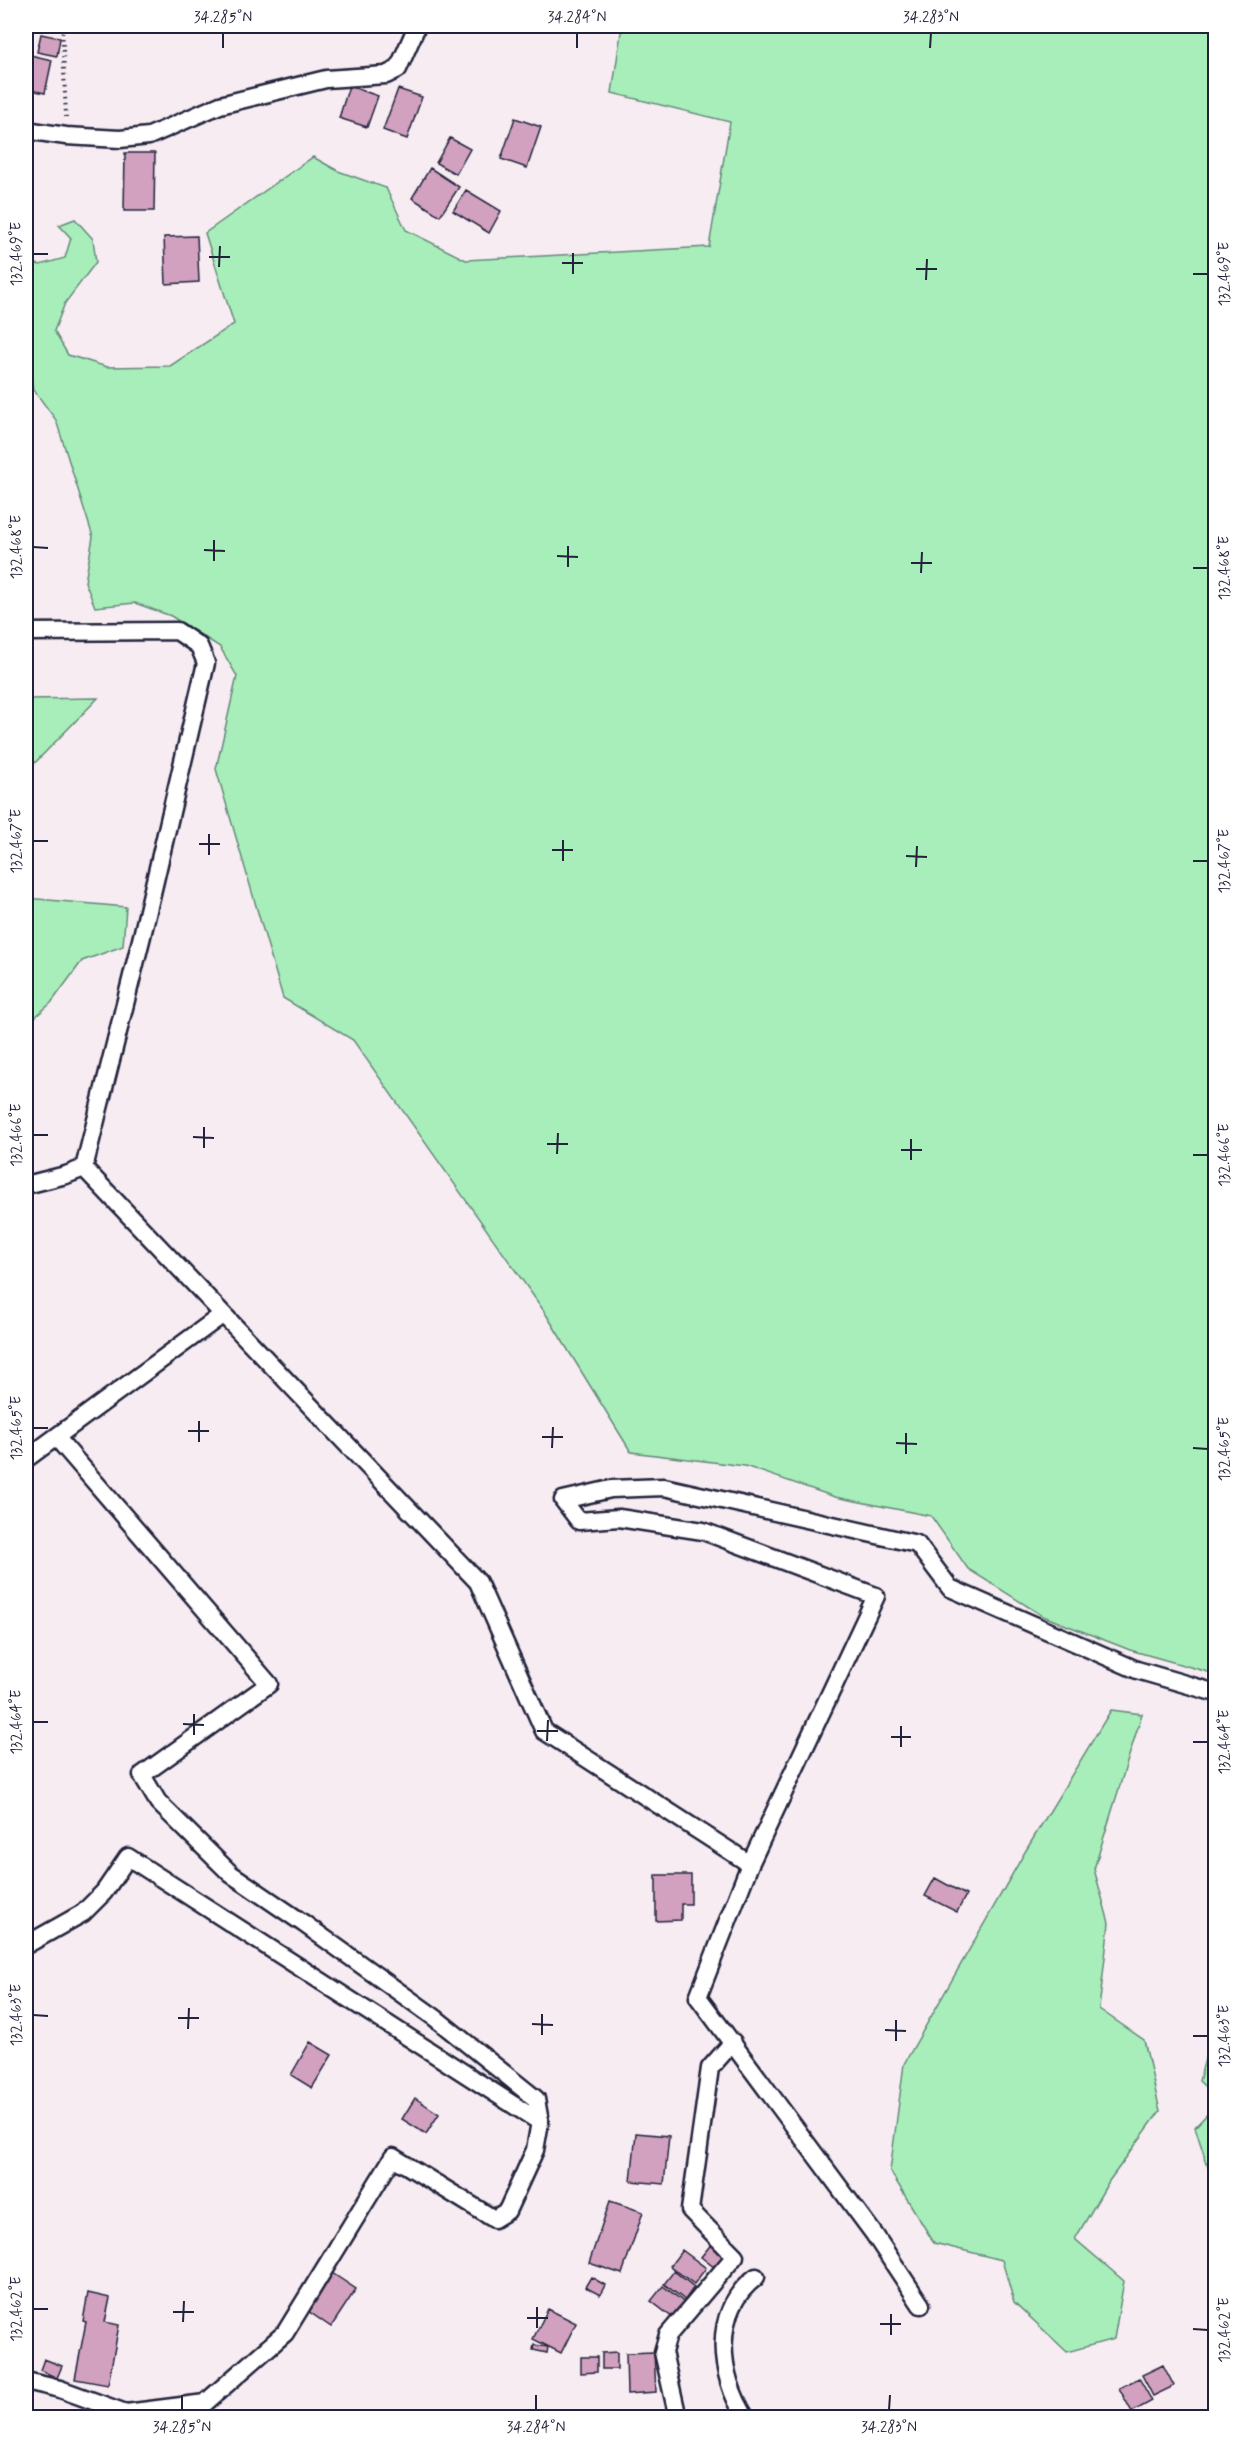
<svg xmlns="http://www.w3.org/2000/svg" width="1241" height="2443" font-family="Mynerve,sans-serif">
<rect width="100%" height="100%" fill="#f6ecf2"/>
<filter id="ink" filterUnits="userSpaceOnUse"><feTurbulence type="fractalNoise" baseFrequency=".0167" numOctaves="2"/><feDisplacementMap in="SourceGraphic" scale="12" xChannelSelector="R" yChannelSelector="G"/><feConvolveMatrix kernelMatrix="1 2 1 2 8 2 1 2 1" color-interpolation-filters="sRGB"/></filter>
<g filter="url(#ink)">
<path fill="#a8eeba" stroke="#65887a" stroke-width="1.5" d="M 622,26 L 1215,26 L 1215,1674 L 1130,1650 L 1043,1616 L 968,1569 L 931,1516 L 835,1497 L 745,1466 L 631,1452 L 544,1311 L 353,1040 L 283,998 L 216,769 L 237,676 L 220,647 L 171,616 L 135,603 L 95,607 L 85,582 L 93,537 L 56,420 L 33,389 L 26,349 L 26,261 L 40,265 L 65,258 L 71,238 L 59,225 L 75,219 L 93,239 L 96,262 L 65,303 L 54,331 L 68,355 L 107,367 L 170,366 L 234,324 L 205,233 L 313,157 L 338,171 L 386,188 L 406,230 L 466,260 L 709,247 L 730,122 L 612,93 Z
M 98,698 L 26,772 L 26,699 Z
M 26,898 L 126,907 L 123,946 L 82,961 L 51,1003 L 26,1025 Z
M 1111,1710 L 1142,1714 L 1094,1869 L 1109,1923 L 1099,2009 L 1144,2040 L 1160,2111 L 1109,2181 L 1075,2239 L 1124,2281 L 1114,2339 L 1067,2352 L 1014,2302 L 1002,2260 L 934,2243 L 890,2171 L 904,2064 L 1025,1852 Z
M 1215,2032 L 1216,2032 L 1215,2096 L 1199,2081 L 1212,2033 Z
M 1215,2106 L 1215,2175 L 1209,2170 L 1195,2127 Z"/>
<path fill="#d1a1bf" stroke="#22223b" stroke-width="1.5" d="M 41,34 L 60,38 L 57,56 L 37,52 Z
M 26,54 L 52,60 L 45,93 L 26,89 Z
M 349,86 L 378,96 L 367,127 L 339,118 Z
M 398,89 L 422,97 L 407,139 L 383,130 Z
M 26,97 L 32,99 L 26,122 Z
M 515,118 L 541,127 L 527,168 L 501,159 Z
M 450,138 L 470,149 L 456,174 L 436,163 Z
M 125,153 L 155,153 L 154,211 L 124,211 Z
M 430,168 L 459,187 L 440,216 L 412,198 Z
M 466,190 L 501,211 L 489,233 L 453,211 Z
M 197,236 L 199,282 L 166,284 L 164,237 Z
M 656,1875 L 691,1875 L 691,1904 L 681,1904 L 681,1920 L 656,1921 Z
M 935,1878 L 966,1895 L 957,1912 L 925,1896 Z
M 310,2042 L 332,2055 L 312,2088 L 291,2075 Z
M 415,2098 L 439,2114 L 426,2134 L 402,2119 Z
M 636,2133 L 669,2136 L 664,2184 L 631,2181 Z
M 610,2201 L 643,2212 L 622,2274 L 589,2263 Z
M 713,2242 L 727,2253 L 715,2268 L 701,2257 Z
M 682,2250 L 706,2268 L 694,2284 L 670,2266 Z
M 674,2271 L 694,2287 L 685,2300 L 664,2284 Z
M 332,2273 L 356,2289 L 331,2327 L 308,2311 Z
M 591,2277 L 605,2285 L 600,2295 L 585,2287 Z
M 663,2286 L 685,2303 L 673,2318 L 651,2301 Z
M 88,2293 L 110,2298 L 105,2322 L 119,2325 L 108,2385 L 75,2379 L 86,2322 L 83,2321 Z
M 548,2309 L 576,2323 L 561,2353 L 533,2339 Z
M 534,2345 L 548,2347 L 547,2353 L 533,2350 Z
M 617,2352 L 617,2369 L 602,2369 L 602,2353 Z
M 654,2352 L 656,2392 L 627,2394 L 626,2353 Z
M 581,2357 L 597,2357 L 597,2372 L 581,2373 Z
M 44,2359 L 62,2366 L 57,2378 L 40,2370 Z
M 1163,2365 L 1174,2386 L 1153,2396 L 1142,2375 Z
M 1139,2378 L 1152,2401 L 1132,2412 L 1119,2388 Z"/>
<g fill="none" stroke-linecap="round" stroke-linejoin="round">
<g stroke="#22223b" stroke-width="21">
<path id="minor" d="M 26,130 L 66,136 L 120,139 L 149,136 L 220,105 L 326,79 L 386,75 L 398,69 L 417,26
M 26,632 L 177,631 L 199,646 L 206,663 L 142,936 L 84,1168
M 84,1168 L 478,1582 L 544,1731 L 750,1864
M 26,1185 L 66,1175 L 84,1168
M 26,1459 L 56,1437
M 26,1945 L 83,1913 L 104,1892 L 128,1857 L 540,2122
M 921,2305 L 874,2234 L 698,1997 L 750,1864 L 876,1596 L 703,1531 L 619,1518 L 579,1521 L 563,1500 L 611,1489 L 664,1487 L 917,1544 L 950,1588 L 1137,1670 L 1216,1693
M 26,2381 L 60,2389 L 126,2413
M 126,2418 L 126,2413 L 205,2403 L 285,2333 L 393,2157 L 494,2219 L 507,2211 L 535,2150 L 540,2122 L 536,2099 L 434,2017 L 303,1923 L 231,1874 L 158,1802 L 142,1775 L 269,1684 L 56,1437 L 222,1315
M 678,2418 L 663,2352 L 668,2335 L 735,2256 L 690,2210 L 710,2068 L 733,2042
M 746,2418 C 718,2375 711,2311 756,2277"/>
</g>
<path stroke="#22223b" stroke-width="4" stroke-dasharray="1.5 4.5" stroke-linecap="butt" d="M 62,26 L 66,117"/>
<use href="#minor" stroke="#fff" stroke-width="16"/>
</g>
</g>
<path fill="none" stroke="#22223b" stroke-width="2" d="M 223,48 L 223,33M 577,48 L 577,33M 930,48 L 931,33M 33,254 L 48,254M 209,257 L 230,257M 562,263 L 583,263M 219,267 L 220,246M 916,269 L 937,269M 573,274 L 573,253M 1193,274 L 1208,274M 926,280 L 927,259M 33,547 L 48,548M 204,550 L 225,551M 557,556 L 578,557M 214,561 L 214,540M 911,563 L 932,563M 568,567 L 568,546M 1193,568 L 1208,568M 921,573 L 922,552M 33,841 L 48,841M 199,844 L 220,844M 552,850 L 573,850M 209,855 L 209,834M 906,856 L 927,857M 563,861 L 563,840M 1193,861 L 1208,861M 916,867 L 917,846M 33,1135 L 48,1135M 193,1137 L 214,1138M 547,1144 L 568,1144M 204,1148 L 204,1127M 901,1150 L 922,1150M 557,1154 L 558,1133M 1193,1155 L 1208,1155M 911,1160 L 911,1139M 33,1428 L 48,1428M 188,1431 L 209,1431M 542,1437 L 563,1437M 199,1442 L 199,1421M 896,1443 L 917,1444M 552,1448 L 553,1427M 1193,1448 L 1208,1449M 906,1454 L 906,1433M 33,1722 L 48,1722M 183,1724 L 204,1725M 537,1731 L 558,1731M 194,1735 L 194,1714M 891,1737 L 911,1737M 547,1741 L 548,1720M 1193,1742 L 1208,1742M 901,1747 L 901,1726M 33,2015 L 48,2016M 178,2018 L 199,2018M 532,2024 L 553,2025M 188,2029 L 189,2008M 885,2030 L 906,2031M 542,2035 L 542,2014M 1193,2036 L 1208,2036M 896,2041 L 896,2020M 33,2309 L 48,2309M 173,2312 L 194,2312M 527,2318 L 548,2318M 183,2322 L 184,2301M 880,2324 L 901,2324M 537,2328 L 537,2307M 1193,2329 L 1208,2330M 891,2335 L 891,2314M 182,2410 L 182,2395M 536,2410 L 536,2395M 889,2410 L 890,2395"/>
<rect width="1241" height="2443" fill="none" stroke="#fff" stroke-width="66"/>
<rect x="33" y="33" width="1175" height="2377" fill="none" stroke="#22223b" stroke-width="2"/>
<g font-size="15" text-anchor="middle" fill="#22223b">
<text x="223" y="22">34.285°N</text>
<text x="577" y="22">34.284°N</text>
<text x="931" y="22">34.283°N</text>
<text transform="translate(16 254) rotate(-90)" y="5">132.469°E</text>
<text transform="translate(1224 274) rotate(-90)" y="5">132.469°E</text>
<text transform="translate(16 547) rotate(-90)" y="5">132.468°E</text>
<text transform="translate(1224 568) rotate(-90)" y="5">132.468°E</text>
<text transform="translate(16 841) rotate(-90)" y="5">132.467°E</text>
<text transform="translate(1224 861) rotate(-90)" y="5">132.467°E</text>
<text transform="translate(16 1135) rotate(-90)" y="5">132.466°E</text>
<text transform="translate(1224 1155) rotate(-90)" y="5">132.466°E</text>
<text transform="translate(16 1428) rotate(-90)" y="5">132.465°E</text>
<text transform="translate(1224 1449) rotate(-90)" y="5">132.465°E</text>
<text transform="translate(16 1722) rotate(-90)" y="5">132.464°E</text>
<text transform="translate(1224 1742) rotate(-90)" y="5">132.464°E</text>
<text transform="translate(16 2015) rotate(-90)" y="5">132.463°E</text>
<text transform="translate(1224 2036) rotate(-90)" y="5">132.463°E</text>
<text transform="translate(16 2309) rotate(-90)" y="5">132.462°E</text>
<text transform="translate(1224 2330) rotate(-90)" y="5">132.462°E</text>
<text x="182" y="2432">34.285°N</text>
<text x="536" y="2432">34.284°N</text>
<text x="889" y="2432">34.283°N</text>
</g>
</svg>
